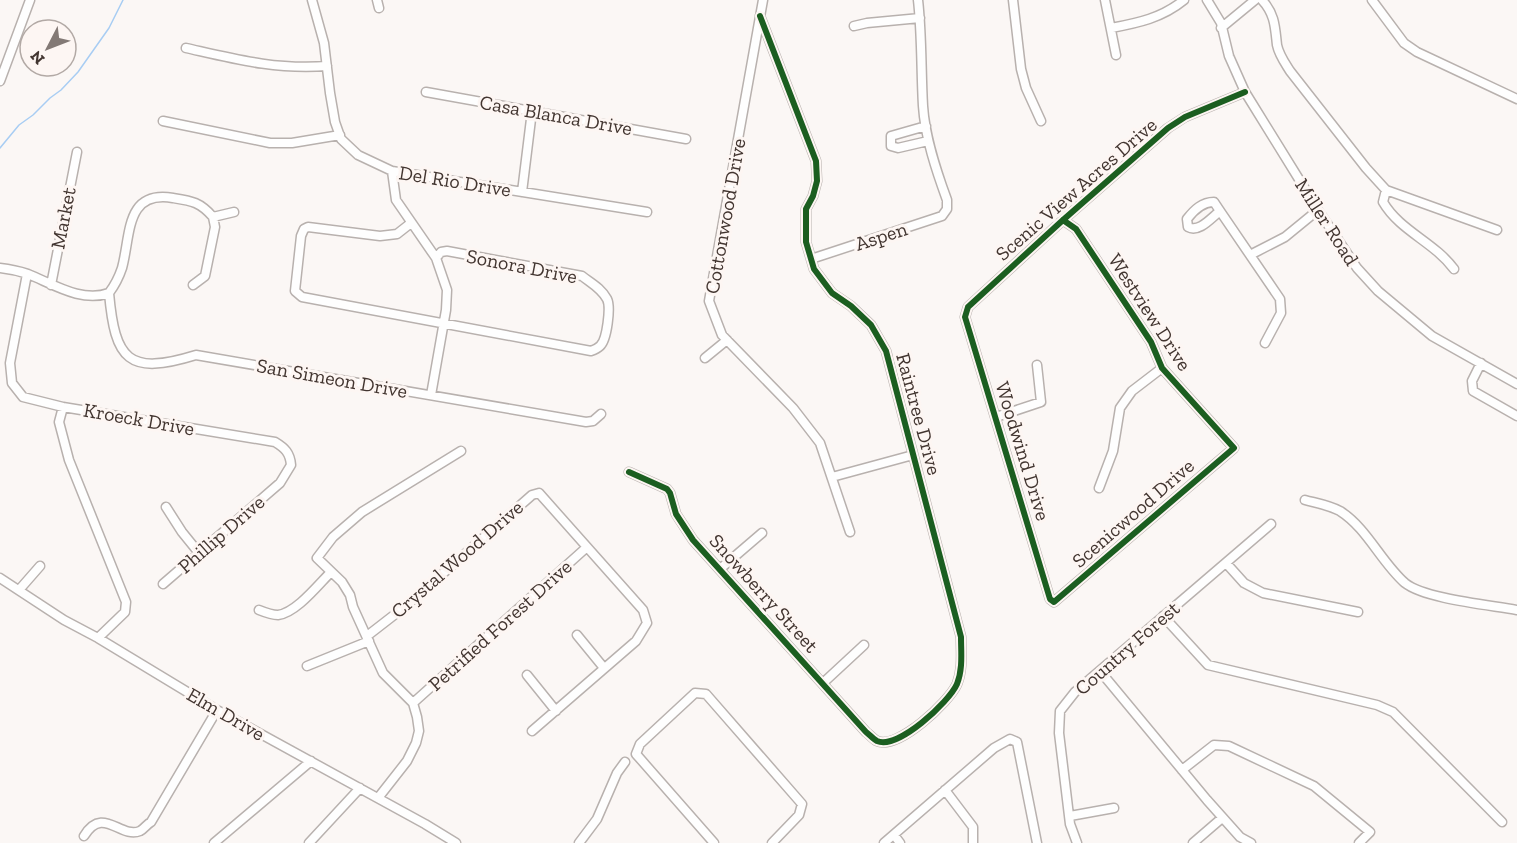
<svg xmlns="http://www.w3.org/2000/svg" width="1517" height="843" font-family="'Zilla Slab',serif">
<rect width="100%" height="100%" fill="#fbf7f5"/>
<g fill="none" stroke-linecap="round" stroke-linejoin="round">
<path stroke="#a8cdf3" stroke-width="1.5" d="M 0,148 L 19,125 L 33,115 L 50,98 L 61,90 L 78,72 L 109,28 L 123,0"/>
<g stroke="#b8b1ae" stroke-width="11">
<path id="minor" d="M 312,0 L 324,43 L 330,93 L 335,122 L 341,139 L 358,155 L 392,171 L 647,212
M 377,0 L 379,8
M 763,0 L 709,301 L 722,335 L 793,408 L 820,443 L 850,532
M 1013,0 L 1021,69 L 1026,88 L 1041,121
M 1105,0 L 1116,55
M 1207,0 L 1221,23 L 1229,56 L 1245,92 L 1318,210 L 1357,268 L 1378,291 L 1432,336 L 1517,384
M 1262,0 C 1275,14 1275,27 1277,45 C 1279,55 1285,63 1290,71 L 1366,168 L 1386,190 L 1497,230
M 1372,0 L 1404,43 L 1417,52 L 1517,99
M 854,26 L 867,23 L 920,18
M 1111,28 C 1138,23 1162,18 1184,0
M 1221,28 L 1255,0
M 186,48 C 235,59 276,70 327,66
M 0,81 L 30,0
M 426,92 L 686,139
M 163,121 L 270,143 L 292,143 L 340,135
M 926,126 L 891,136 L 891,146 L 898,148 L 928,141
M 392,171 L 396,200 L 436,258 L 447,290 L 446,310 L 431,395
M 1386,190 L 1383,202 C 1400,231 1434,242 1454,269
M 522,192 L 532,111
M 1220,211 C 1211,218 1199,233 1188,227 L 1187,219 C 1194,210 1202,202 1214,202 L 1220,211 L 1280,299 L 1281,313 L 1265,343
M 1063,220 L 1076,229 L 1151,342 L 1162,368 L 1234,448 L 1054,602 L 1050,599 L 965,317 L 968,307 L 1063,220 L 1168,128 L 1185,117 L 1245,92
M 411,223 L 397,234 L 380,236 L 308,227 L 304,229 L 301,236 L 295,291 L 302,297 L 591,351 C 594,350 597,349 600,346 C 607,340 611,307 607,299 C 601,288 591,283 582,276 L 447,251 L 441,252 L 436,258
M 1250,255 L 1285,237 L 1318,210
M 811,259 L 942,216 L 947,209 L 947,200 C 936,170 925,137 923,106 C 921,71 922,35 918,0
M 0,268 C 9,269 19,271 28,274 C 53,284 82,303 109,293
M 27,274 L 10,363 L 12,383 L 23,397 L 63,407 L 275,442 C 285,448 290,453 291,465 L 280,483 L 163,584
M 51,285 L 77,152
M 193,285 L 205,276 L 215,227 L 213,217
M 109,293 C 115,360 128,376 196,355 L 586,422 L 593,421 L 601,414
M 109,293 C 115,285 119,277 122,268 C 131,235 125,190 173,198 C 192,201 200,202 213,217 L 234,212
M 705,358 L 727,340
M 1481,363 L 1472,381 L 1473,391 L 1517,416
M 63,407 L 59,422 L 69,460 L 126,602 L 125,612 L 98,638
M 996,417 L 1041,402 L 1037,365
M 629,472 L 667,489 L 670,493 L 676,514 L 693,540 L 866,732 C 869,734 873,739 877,741 C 898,750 949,702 957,684 C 963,669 961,653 961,637 L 886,351 L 871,325 L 851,306 L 832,293 L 814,269 L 806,242 L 806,209 L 813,196 L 817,181 L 816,161 L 760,16
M 832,477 L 913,455
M 1099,488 L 1113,451 L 1120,408 L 1132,391 L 1162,368
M 1305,500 C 1316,503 1329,505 1340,511 C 1367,528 1381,562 1405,583 C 1425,599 1490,605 1517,610
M 166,507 L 182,532 L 199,553
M 1226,563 L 1244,583 L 1263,593 L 1358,612
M 720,569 L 762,533
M 0,578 L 64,620 L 98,638 L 217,710 L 425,824 L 456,843
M 19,590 L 40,566
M 259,610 C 264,612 272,615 278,615 C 296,613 318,585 331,572
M 1163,616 L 1208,665 L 1377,705 L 1393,712 L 1502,822
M 577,635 L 604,668
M 367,636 L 407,605 L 532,495 L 539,493 L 643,610 L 647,623 L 636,641 L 532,731
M 307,666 L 369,641
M 1100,671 L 1207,800 L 1240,837 L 1251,843
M 527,675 L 556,711
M 823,683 L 864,645
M 413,703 L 587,547
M 1182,770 L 1214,745 L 1229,746 L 1314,786 L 1370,832 L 1359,843
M 945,790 L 973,827 L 973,843
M 378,798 L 407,761 L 416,743 L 419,731 L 417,717 L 413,703 L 383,673 L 353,607 L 350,595 L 342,582 L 317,558 L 333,537 L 362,512 L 461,451
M 1070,816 L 1114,808
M 894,835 L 900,843
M 84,836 C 103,805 120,839 140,831 C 144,829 147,824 151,822 L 217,710
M 214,843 L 311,761
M 309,843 L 360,788
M 579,843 L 597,819 L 617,773 L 625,762
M 714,843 L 636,754 L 640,744 L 695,693 L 706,694 L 802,804 L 799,815 L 772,843
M 884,843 L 994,748 L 1010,739 L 1017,742 L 1037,843
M 1077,843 L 1070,824 L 1059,733 L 1060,711 L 1075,692 L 1271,524
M 1193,843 L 1222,818"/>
</g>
<use href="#minor" stroke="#fefefe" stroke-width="8"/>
<g stroke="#fdf6f3" stroke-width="10">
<path id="cycleway" d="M 1063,220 L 1076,229 L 1151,342 L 1162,368 L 1234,448 L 1054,602 L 1050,599 L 965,317 L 968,307 L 1063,220 L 1168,128 L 1185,117 L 1245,92
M 629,472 L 667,489 L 670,493 L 676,514 L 693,540 L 866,732 C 869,734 873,739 877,741 C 898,750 949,702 957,684 C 963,669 961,653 961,637 L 886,351 L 871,325 L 851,306 L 832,293 L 814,269 L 806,242 L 806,209 L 813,196 L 817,181 L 816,161 L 760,16"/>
</g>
<use href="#cycleway" stroke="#1b5e20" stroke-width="6"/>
</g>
<g text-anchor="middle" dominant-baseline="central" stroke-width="6" stroke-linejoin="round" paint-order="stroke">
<g font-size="20" fill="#423530" stroke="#fdf6f3">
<text transform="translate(556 115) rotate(10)">Casa Blanca Drive</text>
<text transform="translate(455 181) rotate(9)">Del Rio Drive</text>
<text transform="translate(1076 189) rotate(-41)">Scenic View Acres Drive</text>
<text transform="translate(725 216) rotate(-80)">Cottonwood Drive</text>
<text transform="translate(63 218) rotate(-79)">Market</text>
<text transform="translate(1327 222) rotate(57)">Miller Road</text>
<text transform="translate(881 236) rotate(-18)">Aspen</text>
<text transform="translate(522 266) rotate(11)">Sonora Drive</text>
<text transform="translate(1150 312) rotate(57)">Westview Drive</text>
<text transform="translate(332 378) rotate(10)">San Simeon Drive</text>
<text transform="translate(919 414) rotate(75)">Raintree Drive</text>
<text transform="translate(139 419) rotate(10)">Kroeck Drive</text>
<text transform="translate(1023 451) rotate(73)">Woodwind Drive</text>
<text transform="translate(1133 513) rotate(-41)">Scenicwood Drive</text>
<text transform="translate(221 534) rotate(-41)">Phillip Drive</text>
<text transform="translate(457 559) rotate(-41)">Crystal Wood Drive</text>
<text transform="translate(764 593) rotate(48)">Snowberry Street</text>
<text transform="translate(500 625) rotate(-42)">Petrified Forest Drive</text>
<text transform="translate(1127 648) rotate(-41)">Country Forest</text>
<text transform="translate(226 714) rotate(30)">Elm Drive</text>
</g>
</g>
<g transform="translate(48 48) rotate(228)"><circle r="28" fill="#fdf6f3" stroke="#b2a9a5" stroke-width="1.5"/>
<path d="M0-4.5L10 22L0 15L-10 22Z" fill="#837975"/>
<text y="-9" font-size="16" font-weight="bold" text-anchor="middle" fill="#423530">N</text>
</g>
</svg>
